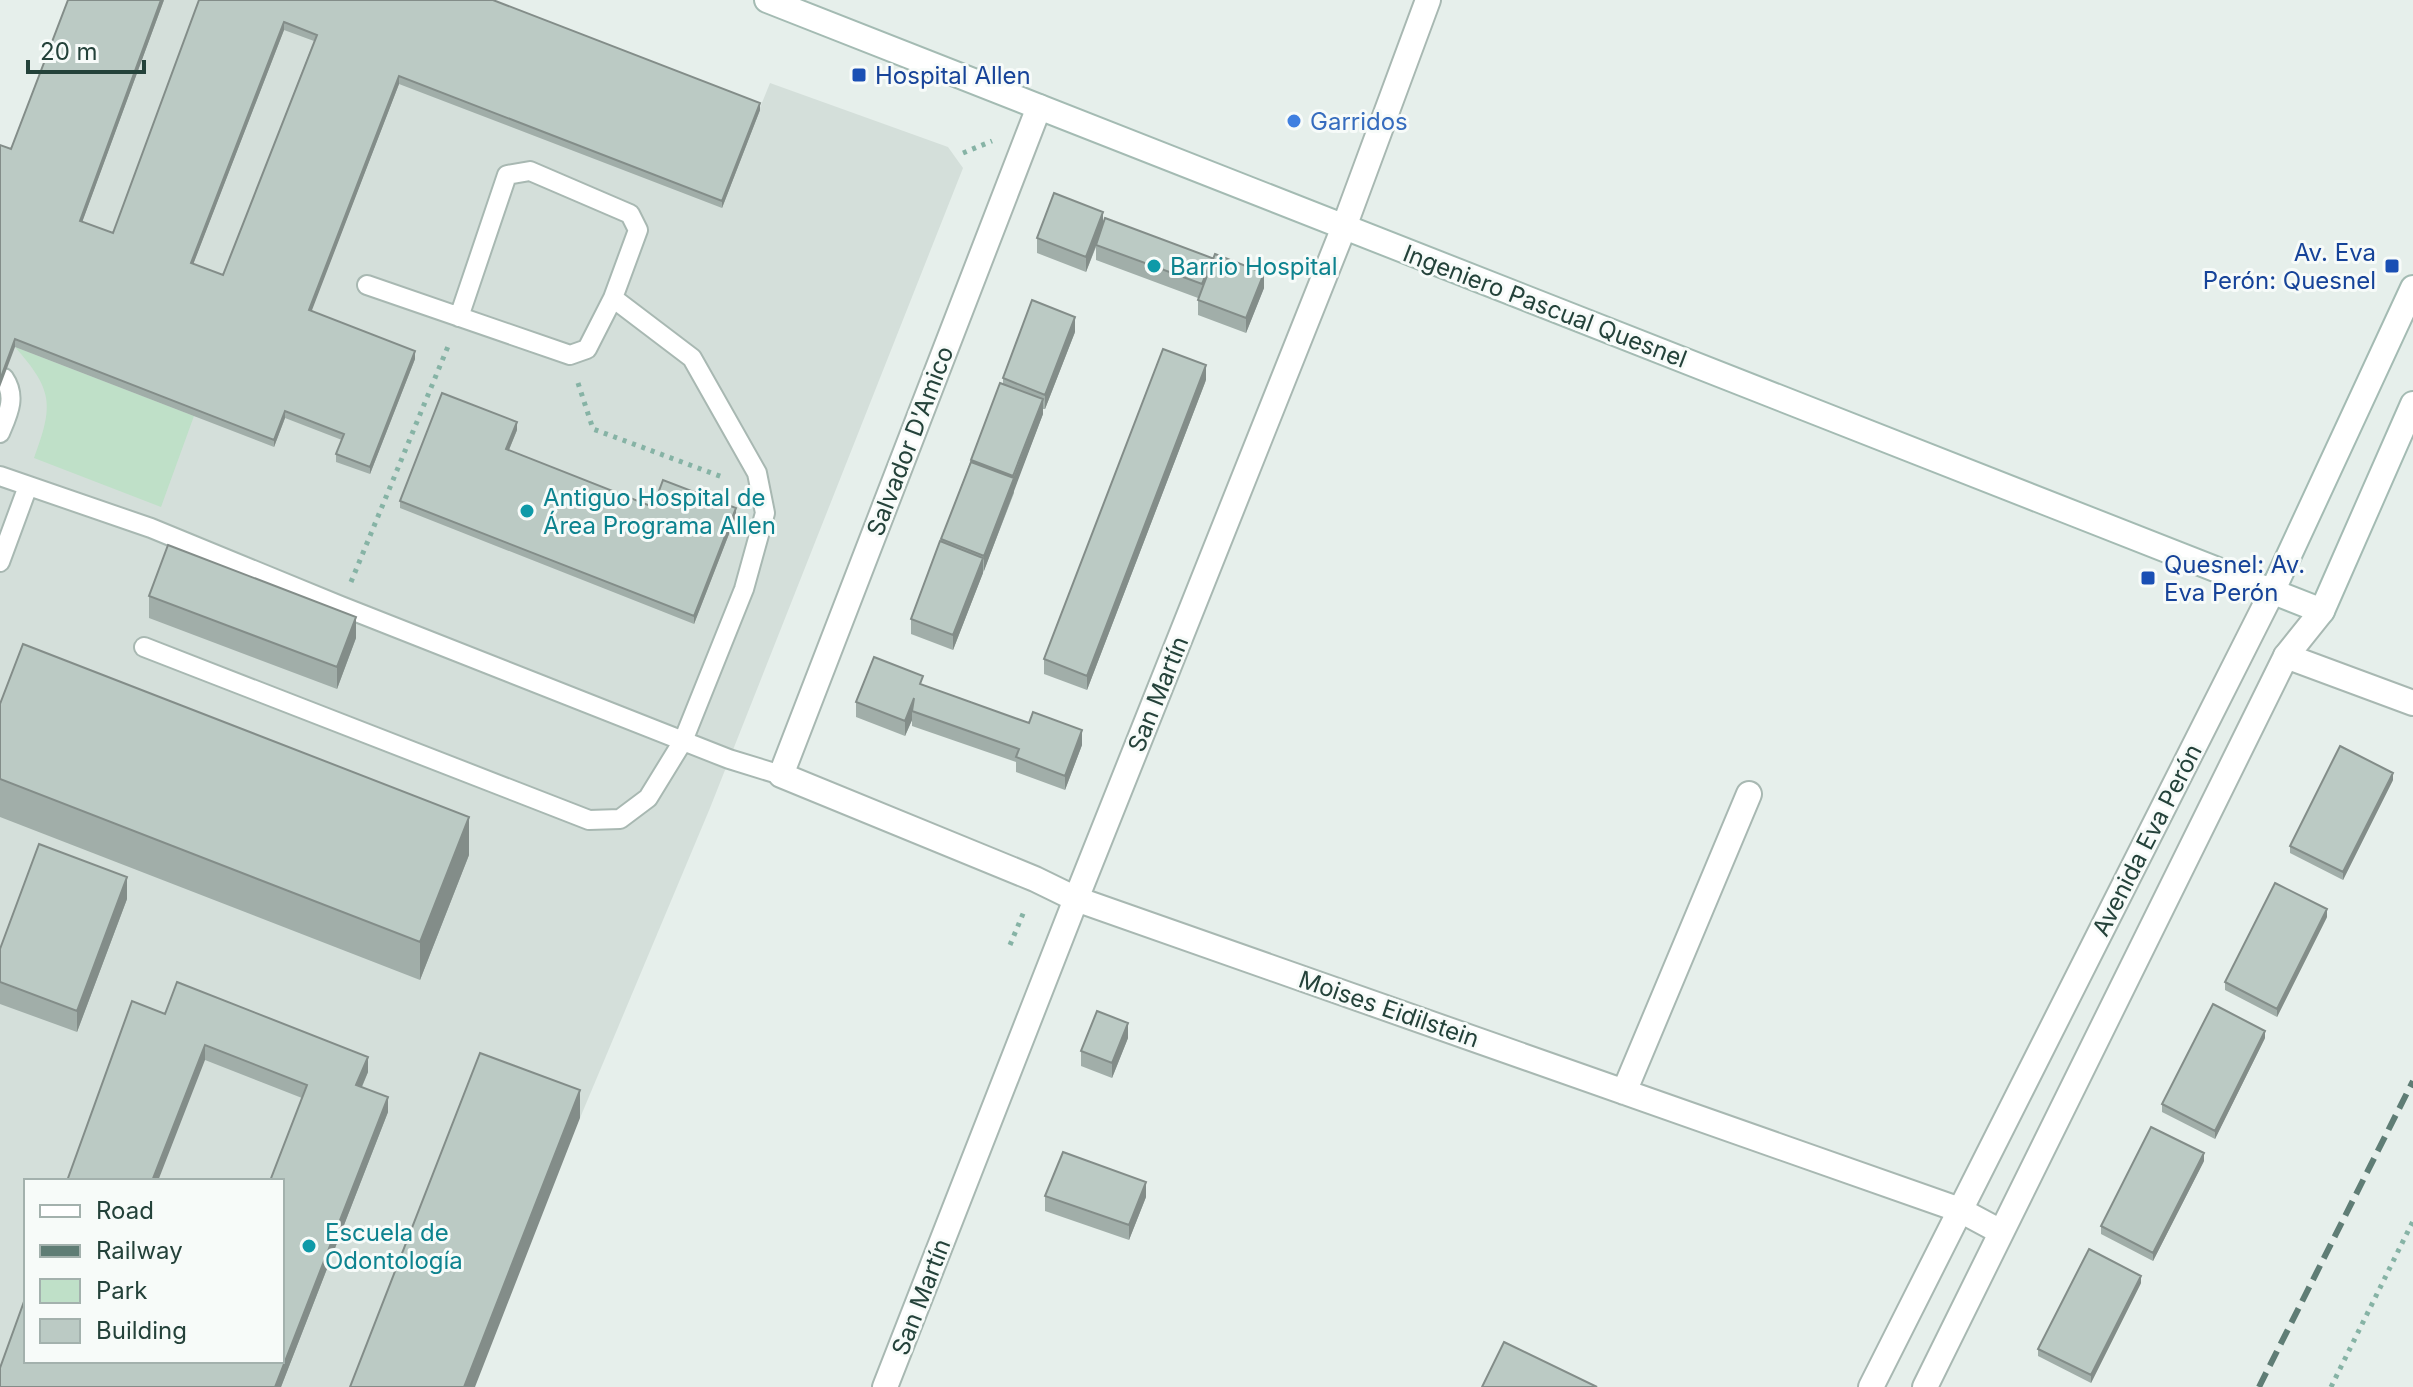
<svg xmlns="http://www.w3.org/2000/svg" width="2413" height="1387" font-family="Inter,sans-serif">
<rect width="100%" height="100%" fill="#e6efeb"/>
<path fill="#d4dfda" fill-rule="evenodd" d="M 71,0 L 474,0 L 759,110 L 770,83 L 948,147 L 963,168 L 710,808 L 580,1118 L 481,1081 L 361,1387 L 0,1387 L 0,152 L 11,156 ZM 26,1181 L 282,1181 L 282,1361 L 26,1361 Z"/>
<path fill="#bfe0c8" d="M 15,347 L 194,416 L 161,507 L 34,458 C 54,405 53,390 15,347 Z"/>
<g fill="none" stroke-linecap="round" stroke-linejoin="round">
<g stroke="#a8b8b2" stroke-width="22">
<path id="service" d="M 459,317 L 507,175 L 530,171 L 630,214 L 638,230 L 613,298
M 0,433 C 8,414 17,397 4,378
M 0,476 L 151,528 L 341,606 L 729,759 L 781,775
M 0,562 L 28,486
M 144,647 L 589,820 L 620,819 L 648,798 L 683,741 L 744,589 L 765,513 L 757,473 L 692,358 L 613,298 L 587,349 L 570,355 L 367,285"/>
</g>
<g stroke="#a8b8b2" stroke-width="28">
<path id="pedestrian" d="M 2286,656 L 2413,703"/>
</g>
<g stroke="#a8b8b2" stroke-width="28">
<path id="minor" d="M 1039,107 L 781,775 L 1035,879 L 1076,899 L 1960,1210 L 2001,1232
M 1624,1092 L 1749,794
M 885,1387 L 1076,899 L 1344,227 L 1428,0"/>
</g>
<g stroke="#a8b8b2" stroke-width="28">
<path id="tertiary" d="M 1871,1387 L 2272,592
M 1925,1387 L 2286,656 L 2322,611"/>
</g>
<g stroke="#a4bbb3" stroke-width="28">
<path id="secondary" d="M 767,0 L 2322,611 L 2413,404
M 2272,592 L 2413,288"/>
</g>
<path stroke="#86b3a5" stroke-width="5" stroke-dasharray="4 6" stroke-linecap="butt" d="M 963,153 L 992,141
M 578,383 L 593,429 L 725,478
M 351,582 L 449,344
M 1010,945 L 1025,909
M 2331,1387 L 2413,1221"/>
<use href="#service" stroke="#fff" stroke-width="18"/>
<use href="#pedestrian" stroke="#fff" stroke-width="24"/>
<use href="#minor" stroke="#fff" stroke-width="24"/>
<use href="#tertiary" stroke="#fff" stroke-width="24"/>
<use href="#secondary" stroke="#fff" stroke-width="24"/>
<path stroke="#5f7d75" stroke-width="6" stroke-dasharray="16 8" stroke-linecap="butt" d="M 2259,1387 L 2413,1081"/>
</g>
<path fill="#a1aea9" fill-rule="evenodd" d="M 164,0 L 82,222 L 113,233 L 199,0 L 760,110 L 722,208 L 399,84 L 311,311 L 415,359 L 370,474 L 336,462 L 336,454 L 342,440 L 285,418 L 274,447 L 15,347 L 11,149 ZM 284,30 L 314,41 L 223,275 L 193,264 Z
M 1103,224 L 1212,263 L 1264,288 L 1246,333 L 1198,315 L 1198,298 L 1096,260 L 1096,247 L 1086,272 L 1037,253 L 1037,238 Z
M 1075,332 L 1045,409 L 1043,409 L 1043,414 L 1014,489 L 1014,493 L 953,650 L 911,634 L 911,619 L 971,460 L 1003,383 L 1003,378 Z
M 1206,380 L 1087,690 L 1044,674 L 1044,659 Z
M 517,430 L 509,450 L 653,507 L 736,516 L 694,624 L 400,508 L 400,501 Z
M 149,596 L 356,638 L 337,689 L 149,618 Z
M 923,686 L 1082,745 L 1065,790 L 1016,772 L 1016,762 L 912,726 L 912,720 L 905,736 L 856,717 L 856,702 Z
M 0,704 L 469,855 L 420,980 L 0,817 Z
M 2393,780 L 2343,880 L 2290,853 L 2290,846 Z
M 127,899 L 77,1032 L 0,1004 L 0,949 Z
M 2327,917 L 2277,1017 L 2225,990 L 2225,982 Z
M 165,1014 L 368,1072 L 362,1087 L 388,1112 L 281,1387 L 0,1387 L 282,1361 L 302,1098 L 205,1060 Z
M 1128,1038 L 1112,1078 L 1081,1066 L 1081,1051 Z
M 2265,1038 L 2215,1139 L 2162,1112 L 2162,1104 Z
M 2204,1161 L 2153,1261 L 2101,1234 L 2101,1226 Z
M 1045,1196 L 1146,1197 L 1129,1240 L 1045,1211 Z
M 2141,1283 L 2091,1383 L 2038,1356 L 2038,1349 Z"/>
<path fill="#838d89" d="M 161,0 L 164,0 L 80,228 L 80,221 Z
M 284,22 L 284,30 L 191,270 L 191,263 Z
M 399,76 L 399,84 L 309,318 L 309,310 Z
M 760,103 L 760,110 L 722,208 L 722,201 Z
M 1103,212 L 1103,227 L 1086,272 L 1086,257 Z
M 1264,273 L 1264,288 L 1246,333 L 1246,318 Z
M 1075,317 L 1075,332 L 1045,409 L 1045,395 Z
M 15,339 L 15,347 L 0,387 L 0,380 Z
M 415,351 L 415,359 L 370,474 L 370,467 Z
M 1206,365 L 1206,380 L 1087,690 L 1087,676 Z
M 1043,399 L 1043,414 L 984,571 L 984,556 Z
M 285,411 L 285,418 L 274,447 L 274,440 Z
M 517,422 L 517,430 L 506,457 L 506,449 Z
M 736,508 L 736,516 L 694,624 L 694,616 Z
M 983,558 L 983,573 L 953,650 L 953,635 Z
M 356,617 L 356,638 L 337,689 L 337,667 Z
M 914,698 L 912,711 L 912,720 L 905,736 L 905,721 Z
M 1082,730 L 1082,745 L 1065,790 L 1065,776 Z
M 2393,773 L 2393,780 L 2343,880 L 2343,872 Z
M 469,817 L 469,855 L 420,980 L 420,942 Z
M 127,877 L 127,899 L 77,1032 L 77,1011 Z
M 2327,909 L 2327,917 L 2277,1017 L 2277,1009 Z
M 1128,1023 L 1128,1038 L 1112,1078 L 1112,1063 Z
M 2265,1031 L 2265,1038 L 2215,1139 L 2215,1131 Z
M 205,1045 L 205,1060 L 158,1181 L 152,1181 Z
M 368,1057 L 368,1072 L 356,1100 L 356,1085 Z
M 580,1090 L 580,1118 L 475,1387 L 464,1387 Z
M 388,1097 L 388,1112 L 281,1387 L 275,1387 Z
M 2204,1153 L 2204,1161 L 2153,1261 L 2153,1253 Z
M 1146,1182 L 1146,1197 L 1129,1240 L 1129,1225 Z
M 2141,1276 L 2141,1283 L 2091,1383 L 2091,1375 Z"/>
<path fill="#bbcac4" stroke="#838d89" stroke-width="2" fill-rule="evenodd" d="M 68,0 L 161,0 L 80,221 L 113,233 L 199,0 L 493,0 L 760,103 L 722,201 L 399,76 L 309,310 L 415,351 L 370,467 L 336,454 L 344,434 L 285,411 L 274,440 L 15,339 L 0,380 L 0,145 L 11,149 ZM 284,22 L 317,35 L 223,275 L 191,263 Z
M 1054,193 L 1103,212 L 1086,257 L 1037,238 Z
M 1105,218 L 1212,258 L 1202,284 L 1096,245 Z
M 1215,254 L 1264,273 L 1246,318 L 1198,300 Z
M 1032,300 L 1075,317 L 1045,395 L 1003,378 Z
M 1163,349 L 1206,365 L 1087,676 L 1044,659 Z
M 1000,383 L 1043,399 L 1013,476 L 971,460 Z
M 442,393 L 517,422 L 506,449 L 653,507 L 663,480 L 736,508 L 694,616 L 400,501 Z
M 971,462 L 1014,478 L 984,556 L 941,539 Z
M 940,541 L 983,558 L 953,635 L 911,619 Z
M 168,545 L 356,617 L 337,667 L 149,596 Z
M 23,644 L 469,817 L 420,942 L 0,779 L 0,704 Z
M 874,657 L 923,676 L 920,684 L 1029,723 L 1033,712 L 1082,730 L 1065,776 L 1016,757 L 1019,749 L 912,711 L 914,698 L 905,721 L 856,702 Z
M 2340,746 L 2393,773 L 2343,872 L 2290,846 Z
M 39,844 L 127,877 L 77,1011 L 0,982 L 0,949 Z
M 2275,883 L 2327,909 L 2277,1009 L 2225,982 Z
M 177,982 L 368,1057 L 356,1085 L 388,1097 L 275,1387 L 0,1387 L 0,1368 L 26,1296 L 26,1361 L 282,1361 L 282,1181 L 270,1181 L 307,1085 L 205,1045 L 152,1181 L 67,1181 L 132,1001 L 165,1014 Z
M 2213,1004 L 2265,1031 L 2215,1131 L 2162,1104 Z
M 1097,1011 L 1128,1023 L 1112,1063 L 1081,1051 Z
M 480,1053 L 580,1090 L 464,1387 L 350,1387 Z
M 2151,1127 L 2204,1153 L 2153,1253 L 2101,1226 Z
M 1063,1152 L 1146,1182 L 1129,1225 L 1045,1196 Z
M 2089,1249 L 2141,1276 L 2091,1375 L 2038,1349 Z
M 1504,1342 L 1597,1387 L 1482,1387 Z"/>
<g fill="#1a4fb4" stroke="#f7fbf9" stroke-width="3">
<rect x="851" y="67" width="16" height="16" rx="4"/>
<rect x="2384" y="258" width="16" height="16" rx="4"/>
<rect x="2140" y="570" width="16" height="16" rx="4"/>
</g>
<circle fill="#3f7fe0" stroke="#f7fbf9" stroke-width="3" cx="1294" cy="121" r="8"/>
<g fill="#0f9aa8" stroke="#f7fbf9" stroke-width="3">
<circle cx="1154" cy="266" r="8"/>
<circle cx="527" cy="511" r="8"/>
<circle cx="309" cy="1246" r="8"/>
</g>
<g text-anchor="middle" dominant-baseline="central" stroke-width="6" stroke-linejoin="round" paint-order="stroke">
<g font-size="24" fill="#164399" stroke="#f7fbf9" text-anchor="start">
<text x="875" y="75">Hospital Allen</text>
<text x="2376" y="252" text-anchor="end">Av. Eva<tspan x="2376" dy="28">Perón: Quesnel</tspan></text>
<text x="2164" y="564">Quesnel: Av.<tspan x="2164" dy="28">Eva Perón</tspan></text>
</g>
<g font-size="24" fill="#366cbe" stroke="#f7fbf9" text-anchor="start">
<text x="1310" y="121">Garridos</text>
</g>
<g font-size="24" fill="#0d838f" stroke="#f7fbf9" text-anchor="start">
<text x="1170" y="266">Barrio Hospital</text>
<text x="543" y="497">Antiguo Hospital de<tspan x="543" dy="28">Área Programa Allen</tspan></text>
<text x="325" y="1232">Escuela de<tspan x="325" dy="28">Odontología</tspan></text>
</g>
<g font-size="24" fill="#24423a" stroke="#f7fbf9">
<text transform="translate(1545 306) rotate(21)">Ingeniero Pascual Quesnel</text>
<text transform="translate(910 441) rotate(-69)">Salvador D'Amico</text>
<text transform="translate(1158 694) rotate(-68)">San Martín</text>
<text transform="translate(2147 840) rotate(-63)">Avenida Eva Perón</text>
<text transform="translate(1389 1009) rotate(19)">Moises Eidilstein</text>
<text transform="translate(921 1297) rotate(-69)">San Martín</text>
</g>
</g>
<rect x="24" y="1179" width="260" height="184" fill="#f7fbf9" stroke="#a3b1ad" stroke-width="2"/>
<rect x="40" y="1205" width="40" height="12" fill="#ffffff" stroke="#a3b1ad" stroke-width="2"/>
<text x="96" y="1219" font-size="24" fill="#24423a">Road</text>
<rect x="40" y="1245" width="40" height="12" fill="#5f7d75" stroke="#a3b1ad" stroke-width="2"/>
<text x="96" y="1259" font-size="24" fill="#24423a">Railway</text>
<rect x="40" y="1279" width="40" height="24" fill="#bfe0c8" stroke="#a3b1ad" stroke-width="2"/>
<text x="96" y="1299" font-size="24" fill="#24423a">Park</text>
<rect x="40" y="1319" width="40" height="24" fill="#bbcac4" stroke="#a3b1ad" stroke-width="2"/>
<text x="96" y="1339" font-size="24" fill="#24423a">Building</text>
<path d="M28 60v12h116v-12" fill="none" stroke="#24423a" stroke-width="4"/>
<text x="40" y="60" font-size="24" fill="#24423a" stroke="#f7fbf9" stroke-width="6" paint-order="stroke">20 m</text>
</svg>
